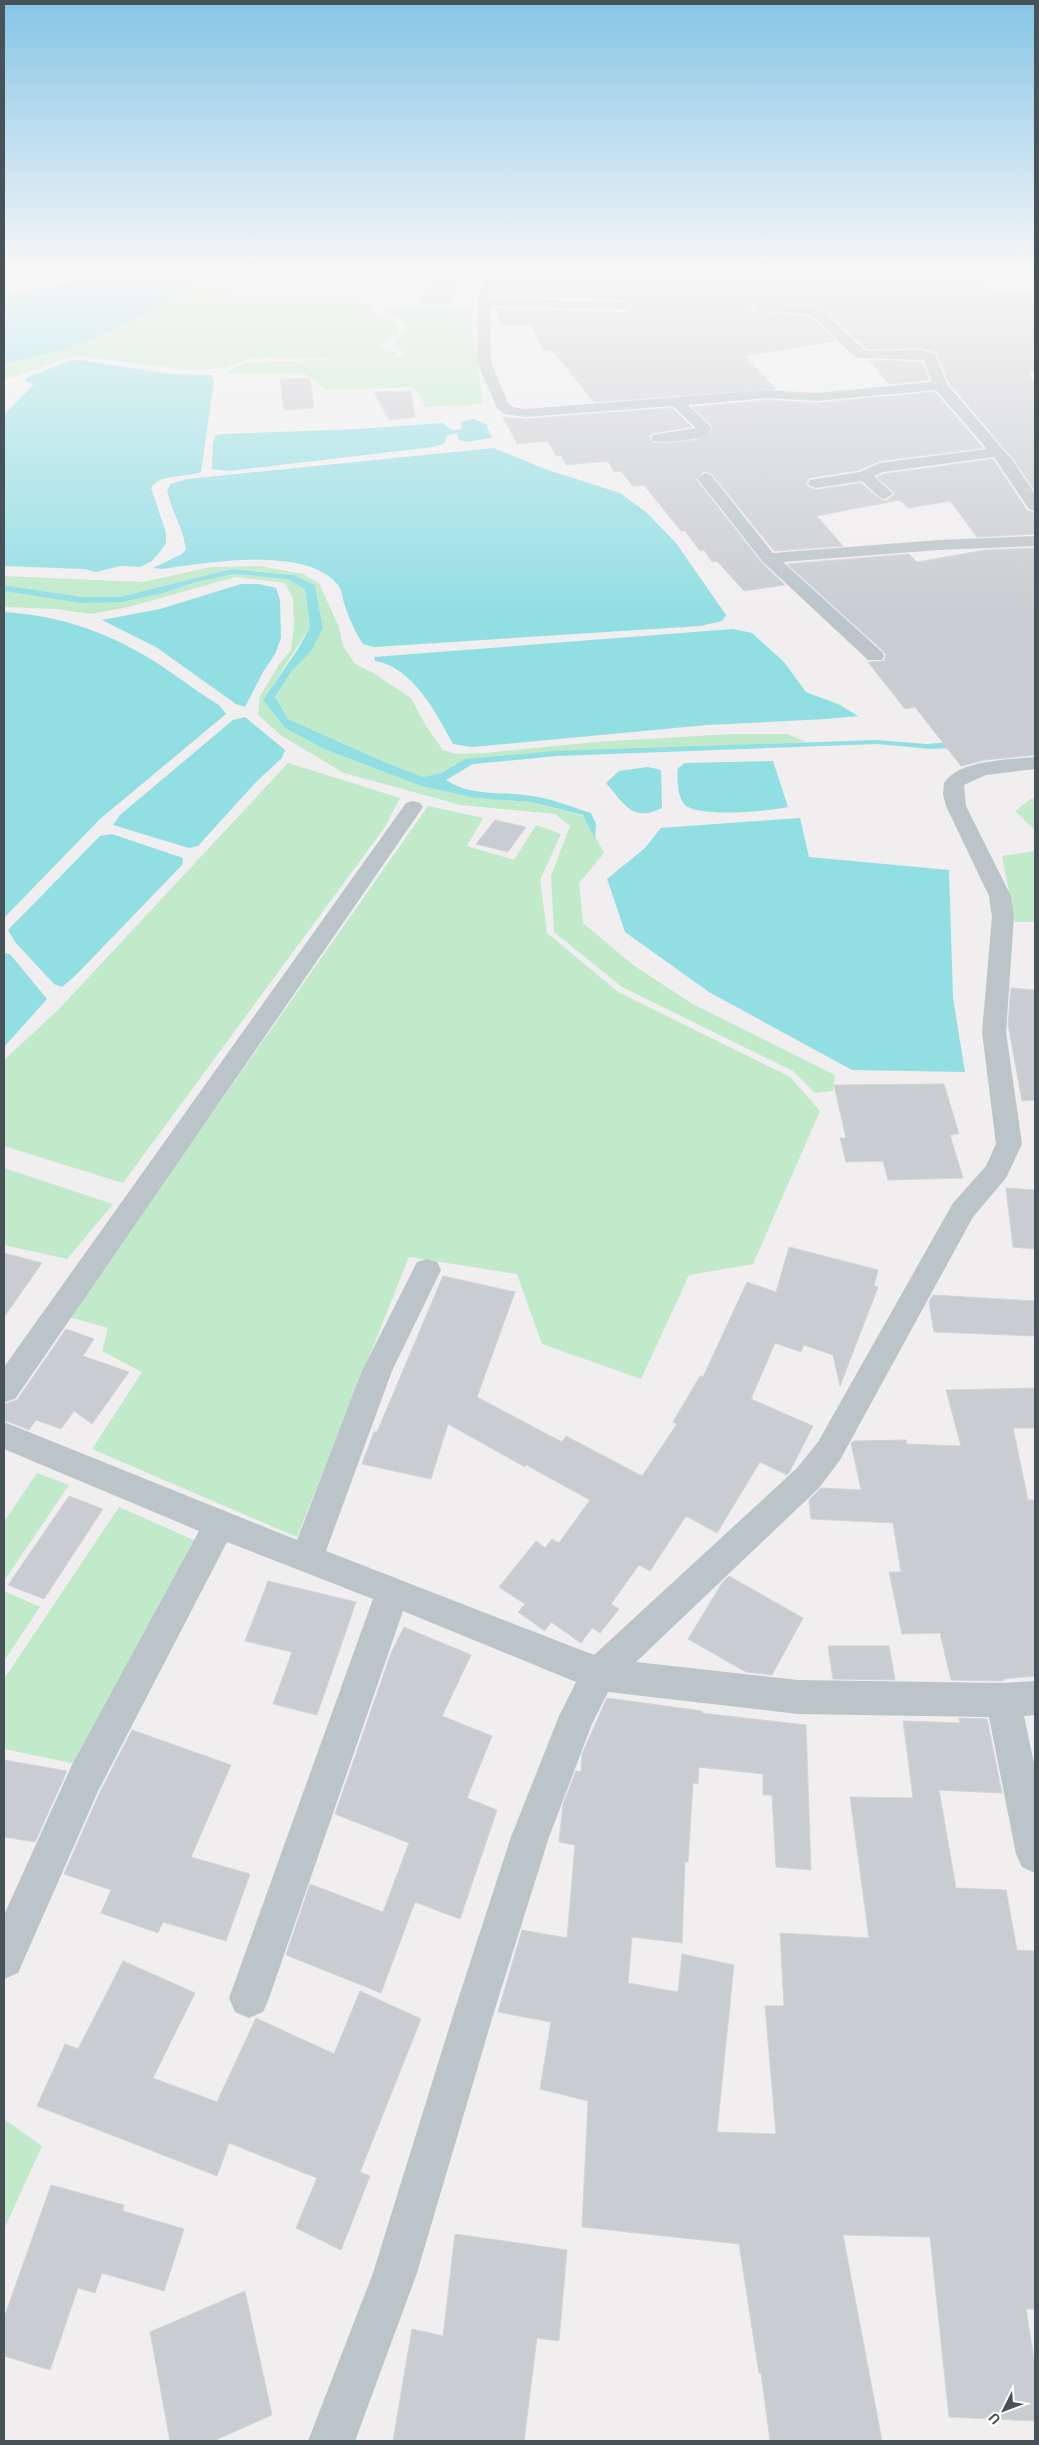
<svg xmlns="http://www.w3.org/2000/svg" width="1039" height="2445" font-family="Roboto,sans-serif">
<rect width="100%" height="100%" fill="#f0eeee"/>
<path fill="#c0eaca" d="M 213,274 L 257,274 L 230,291 L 242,296 L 358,298 L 369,304 L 372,313 L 397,326 L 398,334 L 380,345 L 386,351 L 396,353 L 391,357 L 406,356 L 394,345 L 408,326 L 381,307 L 470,308 L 483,404 L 426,407 L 414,387 L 326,390 L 305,374 L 224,373 L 246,363 L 339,359 L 269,357 L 249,359 L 223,368 L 185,370 L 83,356 C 54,357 32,375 4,378 L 4,364 L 26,358 L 174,298 Z
M 260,566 L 303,574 L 319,583 L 339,627 L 343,646 L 355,664 L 373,673 L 411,698 L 426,726 L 443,750 L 456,754 L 486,753 L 596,742 L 731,734 L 787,734 L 806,742 L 465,759 L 441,773 L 423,777 L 382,761 L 288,719 L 275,698 L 291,672 L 312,650 L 323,628 L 315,585 L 294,575 L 232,569 L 119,597 L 82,597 L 4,585 L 4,576 L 143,582 L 211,567 Z
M 234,574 L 287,579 L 305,589 L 310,627 L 263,700 L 285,728 L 324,749 L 421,786 L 475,798 L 531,802 L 584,816 L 604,853 L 579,883 L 583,923 L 633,965 L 691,1003 L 835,1075 L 833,1091 L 815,1093 L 793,1071 L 622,987 L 554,932 L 551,876 L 570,826 L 555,814 L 461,805 L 344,773 L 282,736 L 258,715 L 260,696 L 280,663 L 291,650 L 294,626 L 293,599 L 285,583 L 236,577 L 128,607 L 91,614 L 57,609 L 4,607 L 4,591 L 123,602 L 164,593 L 196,582 Z
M 288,763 L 400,798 L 385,827 L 123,1183 L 4,1146 L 4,1060 L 59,1009 Z
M 1032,798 L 1035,799 L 1035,830 L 1015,811 Z
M 428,806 L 483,818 L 467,846 L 514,860 L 536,825 L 561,834 L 540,880 L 547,933 L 618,992 L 790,1077 L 820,1111 L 753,1264 L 689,1275 L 641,1379 L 542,1344 L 517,1274 L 409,1257 L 297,1537 L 92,1449 L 142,1372 L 102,1351 L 108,1328 L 69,1317 Z
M 1035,851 L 1035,922 L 1015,922 L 1002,856 Z
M 4,1168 L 113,1204 L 67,1259 L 4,1245 Z
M 37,1473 L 69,1485 L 4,1581 L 4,1522 Z
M 119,1507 L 194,1540 L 76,1764 L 4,1749 L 4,1679 Z
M 4,1591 L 40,1607 L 4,1661 Z
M 4,2119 L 42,2146 L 4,2229 Z"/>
<path fill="#91dee3" d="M 99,274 L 213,274 L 131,322 L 66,349 L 4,364 L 4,295 L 89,279 Z
M 78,360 L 171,374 L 211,375 L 214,381 L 201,472 C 186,478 160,473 151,488 L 166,533 L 166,543 L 159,553 L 152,561 L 140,567 L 120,566 L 96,572 L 84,569 L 4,566 L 4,415 L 34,384 L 25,381 L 28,377 L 69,361 Z
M 473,419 L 486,424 L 492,438 L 467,442 L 459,440 L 457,433 L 447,435 L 444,444 L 433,447 L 228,471 L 212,469 L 213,442 L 216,435 L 222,434 L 359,429 L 443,423 C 449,431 454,431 462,429 L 461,422 Z
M 494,448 L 545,469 L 620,493 L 646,512 L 676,543 L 726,615 L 722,621 L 700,626 L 374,647 L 363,644 C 355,632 350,620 345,606 C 343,600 342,590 338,585 C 307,545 205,563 162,569 L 153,568 L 182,554 L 186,549 C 183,528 171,510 167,490 L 171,484 L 187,479 Z
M 232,569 L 294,575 L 315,585 L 323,628 L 312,650 L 291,672 L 275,697 L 288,719 L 382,761 L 423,777 L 441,773 L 465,759 L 554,751 L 876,740 L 927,744 L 967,741 L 996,731 L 1035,730 L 1035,735 L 1001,736 L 970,747 L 931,749 L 877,744 L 557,756 L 473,764 L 446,780 C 472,797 502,791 532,796 C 552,799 572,807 591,813 L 596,824 L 595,839 L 583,815 L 531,802 L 475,798 L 421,786 L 324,749 L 285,728 L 263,700 L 298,649 L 310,627 L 305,589 L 287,579 L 234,574 L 196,582 L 164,593 L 123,602 L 81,603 L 4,591 L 4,585 L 82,597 L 119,597 Z
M 241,584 L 259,584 L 276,588 L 280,600 L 281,638 L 275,654 L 263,672 L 245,707 L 236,704 L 156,647 L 102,620 L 160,609 Z
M 4,612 C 53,615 99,629 142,654 C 169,669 192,689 219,705 L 226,714 L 100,819 L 4,918 Z
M 733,629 L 752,633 L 784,662 L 806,692 L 840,705 L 858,716 L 826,719 L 707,725 L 472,747 L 453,744 C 436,713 413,667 375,661 L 374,657 Z
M 245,717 L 285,750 L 282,758 L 256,782 L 198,846 L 189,848 L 113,825 L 120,815 L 233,720 Z
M 773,761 L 788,807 C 769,811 699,818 685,805 C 677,797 677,778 678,768 L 685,763 Z
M 648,767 L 661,770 L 662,808 C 632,823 624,803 606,783 L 619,771 Z
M 800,818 L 809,857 L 949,870 L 953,998 L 965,1072 L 852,1070 L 709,992 L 625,932 L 607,879 L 645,848 L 661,828 Z
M 112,834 L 183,858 L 182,865 L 76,975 L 62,987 L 54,984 L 15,942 L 8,930 L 100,836 Z
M 4,953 L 10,954 L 47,999 L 4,1047 Z"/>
<path fill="#c9ccd0" stroke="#d2d5d9" d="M 432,274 L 462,274 L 451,302 L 445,304 L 419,303 Z
M 500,274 L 732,274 L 754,311 L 810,317 L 836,341 L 745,356 L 776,389 L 594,402 L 552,350 L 544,351 L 531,325 L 500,325 L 496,308 L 625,312 L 633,305 L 625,300 L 493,296 Z
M 748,274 L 826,274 L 828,277 L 921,275 L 980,278 L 987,290 L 1035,291 L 1035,372 L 1028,372 L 1035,384 L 1035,491 L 1014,460 L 949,383 L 936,352 L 921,348 L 867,349 L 821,307 L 766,301 Z
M 869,360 L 923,362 L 929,380 L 889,384 Z
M 310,378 L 314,408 L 284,410 L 280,379 Z
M 411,391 L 415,417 L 389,420 L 374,392 Z
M 935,392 L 983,448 L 880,461 L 859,470 L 810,478 L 806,482 L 808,487 L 816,490 L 861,483 L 878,498 L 886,501 L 895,494 L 877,477 L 884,474 L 993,459 L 1027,510 L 1035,513 L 1035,534 L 977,537 L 950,501 L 909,508 L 899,500 L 817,516 L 843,546 L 774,551 L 712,474 L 704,471 L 696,479 L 762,563 L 785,585 L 744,591 L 717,561 L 712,562 L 704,550 L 700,551 L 685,531 L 681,531 L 644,485 L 633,486 L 621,471 L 614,472 L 608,461 L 566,465 L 561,455 L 556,456 L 548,441 L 517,444 L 503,417 L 525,419 L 672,408 L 692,427 L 653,433 L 649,437 L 653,443 L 672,443 L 695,440 L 713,430 L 711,425 L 692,407 L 768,400 L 816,403 Z
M 1035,548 L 1035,755 L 985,760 L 961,766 L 915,707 L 905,709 L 868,662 L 884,661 L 886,655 L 883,651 L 787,564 L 909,554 L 917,562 L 985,550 Z
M 495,820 L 526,827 L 508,852 L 476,844 Z
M 1011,988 L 1035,990 L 1035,1100 L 1022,1101 L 1008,1024 Z
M 944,1084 L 959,1134 L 950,1135 L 963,1178 L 888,1180 L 883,1161 L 846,1162 L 840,1138 L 846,1138 L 834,1085 Z
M 1006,1188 L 1035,1190 L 1035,1249 L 1013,1247 Z
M 789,1247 L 878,1270 L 874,1286 L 878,1287 L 840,1386 L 833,1355 L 804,1345 L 801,1352 L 775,1343 L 751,1399 L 813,1426 L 789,1473 L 787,1475 L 760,1462 L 717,1533 L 686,1516 L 650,1571 L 639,1565 L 611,1604 L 619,1609 L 600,1633 L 592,1628 L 581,1643 L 551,1622 L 545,1631 L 518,1612 L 525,1604 L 499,1587 L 536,1541 L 545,1548 L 552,1539 L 559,1543 L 590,1500 L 526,1465 L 525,1467 L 448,1424 L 431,1479 L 362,1464 L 374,1432 L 377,1432 L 443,1276 L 515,1292 L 477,1397 L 562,1442 L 566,1436 L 642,1476 L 677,1424 L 673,1422 L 700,1376 L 703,1377 L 747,1282 L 776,1292 Z
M 4,1253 L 42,1263 L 4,1317 Z
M 933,1295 L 1035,1301 L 1035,1336 L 934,1332 L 929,1302 Z
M 66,1329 L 94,1339 L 83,1356 L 129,1372 L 92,1424 L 74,1411 L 61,1429 L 36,1420 L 29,1430 L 4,1420 L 4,1404 L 17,1400 Z
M 1035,1388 L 1035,1428 L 1013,1428 L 1028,1500 L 1035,1500 L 1035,1676 L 1004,1679 L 1003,1681 L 951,1680 L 940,1633 L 902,1634 L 889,1572 L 901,1572 L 893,1523 L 811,1519 L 809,1500 L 821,1488 L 861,1490 L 851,1443 L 853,1441 L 906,1440 L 907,1444 L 961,1446 L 946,1390 Z
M 69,1496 L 103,1509 L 44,1599 L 8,1585 Z
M 729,1576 L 803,1618 L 772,1675 L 746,1672 L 688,1639 L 722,1583 Z
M 268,1581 L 356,1602 L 317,1715 L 273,1704 L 292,1652 L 245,1641 Z
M 404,1627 L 471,1655 L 442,1716 L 492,1736 L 467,1798 L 497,1810 L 460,1919 L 415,1902 L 381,1993 L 286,1955 L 310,1884 L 383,1912 L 409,1843 L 335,1814 L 391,1653 Z
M 828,1646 L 889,1646 L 895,1680 L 833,1679 Z
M 607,1698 L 702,1711 L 702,1713 L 806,1725 L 811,1870 L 776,1867 L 772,1795 L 763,1795 L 763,1774 L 699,1767 L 698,1784 L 693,1783 L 688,1862 L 685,1862 L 682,1943 L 632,1937 L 628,1983 L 678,1992 L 682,1954 L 734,1965 L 717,2132 L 776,2134 L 765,2006 L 784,2006 L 780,1933 L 869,1938 L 850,1797 L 913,1798 L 903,1721 L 960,1723 L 959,1718 L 987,1719 L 1002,1793 L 939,1790 L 956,1888 L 1006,1890 L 1017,1950 L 1035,1951 L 1035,2309 L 1026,2309 L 1035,2366 L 1035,2421 L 949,2417 L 930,2237 L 843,2235 L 882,2441 L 770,2441 L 761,2373 L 759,2373 L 739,2244 L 582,2227 L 588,2101 L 540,2089 L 551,2022 L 498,2012 L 522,1930 L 567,1938 L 575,1845 L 559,1842 L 563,1804 L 576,1771 L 581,1772 L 582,1754 Z
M 132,1730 L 231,1765 L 191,1857 L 250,1874 L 226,1941 L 163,1922 L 158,1933 L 101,1913 L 111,1890 L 64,1874 L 100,1792 Z
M 4,1760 L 67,1771 L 35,1842 L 4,1837 Z
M 123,1961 L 195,1993 L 153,2078 L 217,2102 L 256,2018 L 334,2054 L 360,1991 L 421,2019 L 360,2172 L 370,2176 L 341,2250 L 296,2228 L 317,2178 L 229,2143 L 217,2176 L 37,2106 L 65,2044 L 78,2049 Z
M 51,2185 L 124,2205 L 123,2211 L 184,2229 L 164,2291 L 102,2273 L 95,2293 L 78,2288 L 50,2370 L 4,2356 L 4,2318 Z
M 455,2234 L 567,2250 L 559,2341 L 537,2338 L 524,2441 L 393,2441 L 412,2329 L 443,2336 Z
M 245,2291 L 272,2415 L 213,2441 L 170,2441 L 150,2332 Z"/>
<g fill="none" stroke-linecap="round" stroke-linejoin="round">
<path fill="#bac4c9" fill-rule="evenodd" d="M 486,274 L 498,274 L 491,298 L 625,302 L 631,306 L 625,310 L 490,306 L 491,362 L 508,403 L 513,407 L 525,409 L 768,390 L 816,393 L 932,382 L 924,360 L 859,358 L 853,355 L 811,315 L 756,310 L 734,274 L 746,274 L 765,303 L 820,308 L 866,351 L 921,350 L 935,354 L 947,384 L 1013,461 L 1035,494 L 1035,511 L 1029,509 L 994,457 L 883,472 L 874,476 L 893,494 L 885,499 L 879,497 L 862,481 L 816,488 L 810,486 L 808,483 L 810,480 L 860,472 L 880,463 L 987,449 L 936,390 L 816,401 L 768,398 L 688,405 L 710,426 L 712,429 C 703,442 673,441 658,442 L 653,441 L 651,438 L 653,435 L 696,428 L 673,406 L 525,417 L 504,414 L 497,408 L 477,362 L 478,302 Z
M 705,473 L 711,475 L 773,553 L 938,540 L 1035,536 L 1035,546 L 938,550 L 783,562 L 882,652 L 884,656 L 882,660 L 868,660 L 763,562 L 697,478 Z
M 1035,757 L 1035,769 L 986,775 L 964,785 L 966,806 L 1011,896 L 1014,917 L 1006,1032 L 1022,1144 L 1006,1178 L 973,1217 L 840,1460 L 819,1488 L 636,1662 L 798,1680 L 1003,1683 L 1035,1681 L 1035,1715 L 1024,1716 L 1035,1768 L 1035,1873 L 1022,1867 L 1016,1854 L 989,1717 L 798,1714 L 608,1692 L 592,1724 L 549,1837 L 494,2012 L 417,2273 L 355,2441 L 308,2441 L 373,2273 L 454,2012 L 511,1837 L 559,1716 L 576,1682 L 403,1611 L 269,1998 L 263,2012 L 249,2018 L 235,2012 L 229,1998 L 373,1599 L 227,1542 L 98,1791 L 18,1973 L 4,1979 L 4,1915 L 72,1765 L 199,1531 L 4,1449 L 4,1422 L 297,1540 L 362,1371 L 417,1262 L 427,1259 L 437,1262 L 441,1270 L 392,1371 L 326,1551 L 594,1655 L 797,1468 L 818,1442 L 953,1203 L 986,1166 L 996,1144 L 982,1032 L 992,917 L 989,896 L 946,806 L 943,794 L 944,783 C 960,759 1009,760 1035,757 Z
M 413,801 L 420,803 L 423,807 L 15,1399 L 4,1402 L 4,1367 L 406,803 Z"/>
<path fill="#b0c1ca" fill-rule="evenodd" d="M 987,274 L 1035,275 L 1035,283 L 993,278 Z"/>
</g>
<linearGradient id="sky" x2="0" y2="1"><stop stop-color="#85c5e6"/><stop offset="0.44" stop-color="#f8f7f7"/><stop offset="1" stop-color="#f8f7f7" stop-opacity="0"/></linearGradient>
<rect width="1039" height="616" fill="url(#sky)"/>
<rect width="1039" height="2445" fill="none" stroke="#485359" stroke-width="10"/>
<g transform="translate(1004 2410) rotate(228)" stroke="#ffffff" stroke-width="4" paint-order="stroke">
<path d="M0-4L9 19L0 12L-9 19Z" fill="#485359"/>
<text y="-8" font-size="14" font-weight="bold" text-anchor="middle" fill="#485359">U</text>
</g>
</svg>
